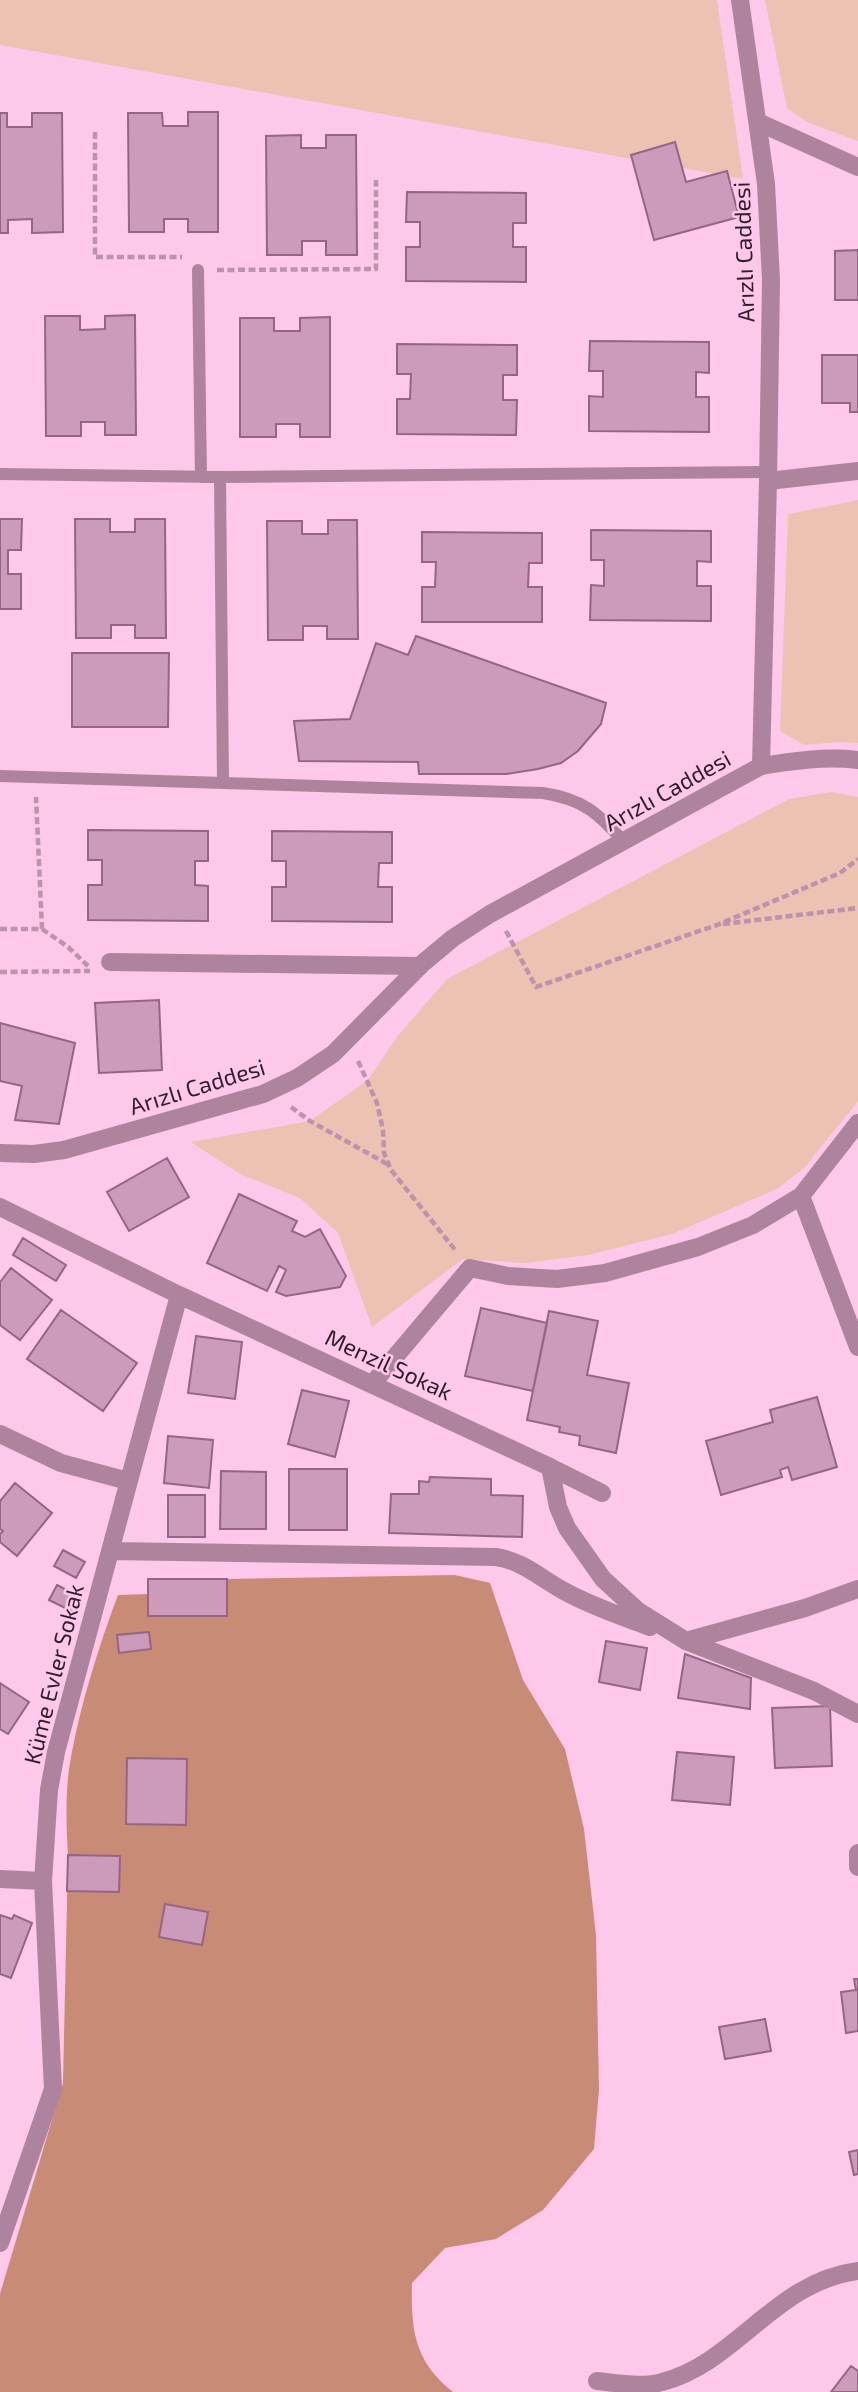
<svg xmlns="http://www.w3.org/2000/svg" width="858" height="2392" font-family="'Exo 2',sans-serif">
<rect width="100%" height="100%" fill="#fdc8e9"/>
<path fill="#edc2b2" d="M 0,0 L 717,0 L 743,179 L 0,45 Z
M 765,0 L 858,0 L 858,141 L 807,122 L 787,108 Z
M 858,500 L 858,743 L 838,742 L 804,745 L 780,731 L 788,514 Z
M 831,792 L 858,797 L 858,1101 L 805,1167 L 777,1189 L 672,1234 L 588,1255 L 525,1263 L 463,1259 L 372,1327 L 338,1233 L 300,1198 L 240,1174 L 191,1142 L 310,1121 L 368,1080 L 397,1037 L 447,979 L 789,799 Z"/>
<path fill="#c88b76" d="M 455,1575 L 490,1583 L 523,1680 L 565,1749 L 584,1829 L 596,1935 L 599,2090 L 594,2149 L 543,2210 L 496,2239 L 445,2248 L 412,2283 C 411,2330 414,2361 453,2392 L 0,2392 L 0,2294 L 63,2083 L 68,1855 C 66,1823 65,1788 71,1757 C 81,1702 99,1646 118,1595 L 148,1594 L 148,1616 L 227,1616 L 227,1579 Z"/>
<path fill="#cc9aba" stroke="#946684" stroke-width="2" d="M 188,112 L 218,112 L 218,232 L 188,232 L 188,219 L 164,219 L 164,232 L 129,232 L 128,113 L 162,113 L 163,126 L 188,126 Z
M 0,113 L 7,113 L 7,127 L 32,127 L 32,113 L 62,113 L 63,232 L 32,233 L 32,219 L 8,220 L 8,233 L 0,233 Z
M 301,135 L 301,148 L 326,148 L 326,135 L 356,135 L 357,255 L 326,255 L 326,241 L 302,241 L 302,255 L 267,255 L 266,136 Z
M 675,142 L 686,182 L 727,171 L 739,217 L 654,240 L 631,155 Z
M 407,192 L 526,193 L 526,223 L 513,223 L 513,247 L 526,247 L 526,282 L 406,281 L 406,247 L 420,247 L 420,222 L 406,222 Z
M 858,250 L 858,300 L 835,300 L 835,251 Z
M 135,315 L 136,435 L 105,435 L 105,422 L 81,422 L 81,436 L 46,436 L 45,316 L 80,316 L 80,330 L 105,329 L 105,316 Z
M 330,317 L 330,437 L 300,437 L 300,424 L 276,424 L 276,437 L 240,437 L 240,318 L 274,318 L 274,331 L 300,331 L 300,318 Z
M 590,341 L 709,342 L 709,373 L 696,372 L 696,397 L 709,397 L 709,432 L 589,431 L 589,396 L 603,397 L 603,371 L 589,371 Z
M 397,344 L 517,345 L 517,375 L 503,375 L 503,400 L 517,400 L 516,435 L 397,434 L 397,399 L 410,399 L 411,374 L 397,374 Z
M 822,355 L 858,355 L 858,412 L 850,412 L 850,403 L 822,403 Z
M 0,519 L 22,519 L 21,550 L 8,550 L 8,574 L 21,574 L 21,609 L 0,609 Z
M 75,519 L 110,519 L 110,532 L 135,532 L 135,519 L 165,519 L 166,638 L 135,638 L 135,625 L 111,625 L 111,638 L 76,638 Z
M 328,520 L 357,520 L 358,639 L 327,639 L 327,626 L 303,626 L 303,640 L 268,640 L 267,521 L 302,521 L 302,534 L 328,534 Z
M 591,530 L 711,531 L 711,562 L 697,561 L 697,586 L 711,586 L 711,621 L 590,620 L 591,585 L 604,586 L 604,560 L 591,560 Z
M 422,532 L 542,533 L 542,563 L 529,563 L 528,587 L 542,587 L 542,622 L 422,622 L 422,587 L 435,587 L 436,562 L 422,562 Z
M 416,636 L 606,703 L 601,724 L 578,751 L 561,763 L 538,769 L 506,774 L 419,774 L 418,762 L 299,761 L 294,721 L 350,719 L 376,643 L 408,655 Z
M 72,653 L 169,653 L 168,727 L 72,727 Z
M 88,830 L 208,831 L 208,861 L 195,861 L 195,885 L 208,886 L 208,921 L 88,920 L 88,885 L 102,885 L 102,860 L 88,860 Z
M 272,831 L 392,832 L 392,863 L 379,863 L 378,887 L 392,887 L 392,922 L 272,921 L 272,887 L 286,887 L 286,861 L 272,861 Z
M 159,1000 L 162,1070 L 99,1073 L 95,1003 Z
M 0,1023 L 75,1043 L 59,1124 L 15,1120 L 22,1086 L 0,1081 Z
M 167,1158 L 189,1197 L 129,1231 L 107,1192 Z
M 239,1194 L 297,1221 L 292,1231 L 305,1237 L 320,1229 L 346,1276 L 340,1287 L 286,1296 L 276,1292 L 286,1270 L 279,1266 L 267,1291 L 207,1263 Z
M 23,1238 L 66,1265 L 56,1281 L 13,1255 Z
M 11,1268 L 52,1300 L 20,1340 L 0,1325 L 0,1282 Z
M 481,1308 L 547,1323 L 533,1391 L 465,1376 Z
M 61,1310 L 137,1363 L 103,1411 L 27,1359 Z
M 549,1311 L 598,1321 L 587,1375 L 629,1383 L 616,1453 L 579,1445 L 580,1436 L 559,1432 L 560,1427 L 527,1420 Z
M 196,1336 L 242,1342 L 235,1399 L 188,1393 Z
M 302,1390 L 349,1401 L 335,1457 L 288,1444 Z
M 817,1397 L 837,1467 L 792,1480 L 788,1467 L 780,1470 L 782,1477 L 721,1495 L 706,1441 L 773,1422 L 770,1410 Z
M 168,1436 L 213,1440 L 209,1488 L 164,1483 Z
M 289,1469 L 347,1469 L 347,1530 L 289,1530 Z
M 221,1471 L 266,1472 L 266,1529 L 220,1529 Z
M 430,1477 L 491,1479 L 491,1495 L 523,1496 L 522,1537 L 389,1533 L 391,1494 L 419,1494 L 419,1481 L 429,1482 Z
M 15,1483 L 52,1513 L 17,1556 L 0,1542 L 0,1534 L 3,1531 L 0,1529 L 0,1501 Z
M 168,1495 L 205,1495 L 205,1537 L 168,1537 Z
M 63,1550 L 85,1562 L 76,1578 L 54,1566 Z
M 148,1579 L 227,1579 L 227,1616 L 148,1616 Z
M 57,1585 L 80,1597 L 73,1612 L 49,1600 Z
M 149,1632 L 151,1649 L 119,1653 L 117,1635 Z
M 606,1641 L 647,1648 L 640,1690 L 599,1682 Z
M 685,1654 L 751,1678 L 750,1709 L 678,1698 Z
M 0,1683 L 29,1702 L 8,1734 L 0,1729 Z
M 830,1706 L 832,1766 L 775,1768 L 772,1708 Z
M 677,1752 L 734,1757 L 730,1805 L 672,1800 Z
M 127,1758 L 187,1759 L 186,1825 L 126,1824 Z
M 68,1855 L 120,1856 L 119,1892 L 67,1891 Z
M 165,1904 L 208,1912 L 202,1945 L 159,1937 Z
M 0,1915 L 12,1919 L 14,1915 L 32,1923 L 11,1978 L 0,1974 Z
M 854,1979 L 858,1979 L 858,2031 L 846,2033 L 841,1992 L 856,1990 Z
M 765,2019 L 771,2051 L 725,2059 L 719,2027 Z
M 858,2150 L 858,2174 L 854,2175 L 849,2152 Z
M 851,2366 L 858,2371 L 858,2392 L 831,2392 Z"/>
<g fill="none" stroke-linecap="round" stroke-linejoin="round">
<path stroke="#bc92ac" stroke-width="4.5" stroke-dasharray="7 3.5" stroke-linecap="butt" d="M 95,132 L 95,257 L 182,257
M 217,270 L 376,269 L 376,180
M 723,924 L 858,908
M 0,929 L 42,929 L 36,797
M 42,929 L 68,947 L 88,966
M 506,931 L 536,987 L 717,925 L 840,873 L 858,859
M 0,972 L 90,971
M 358,1061 L 377,1103 L 383,1130 L 384,1153 L 391,1170 L 456,1251
M 291,1107 L 310,1121 L 389,1165"/>
<path stroke="#ad839d" stroke-width="12" d="M 198,270 L 201,477
M 0,474 L 220,477 L 768,472
M 220,477 L 223,783
M 0,776 L 543,793 C 583,799 598,813 624,842"/>
<path stroke="#ad839d" stroke-width="18" d="M 758,122 L 858,167
M 768,481 L 858,471
M 761,766 C 793,761 825,756 858,760
M 110,962 L 420,966
M 801,1196 L 858,1347
M 0,1207 L 179,1295 L 550,1467 L 558,1507 L 567,1528 L 603,1579 L 638,1611 L 686,1641 L 814,1691 L 858,1714
M 373,1383 L 470,1268 L 508,1276 L 557,1279 L 605,1273 L 698,1247 L 753,1225 L 801,1196 L 858,1123
M 0,1434 L 61,1463 L 128,1481
M 550,1467 L 602,1493
M 110,1551 L 496,1557 C 523,1561 540,1578 564,1591 C 591,1606 621,1616 650,1627
M 686,1641 L 805,1608 L 858,1589
M 858,1853 L 858,1867
M 0,1879 L 43,1881
M 0,2243 L 53,2089 L 43,1881 L 49,1790 L 56,1752 L 179,1295
M 597,2381 C 618,2383 642,2388 662,2382 C 738,2362 774,2282 858,2271"/>
<path stroke="#ad839d" stroke-width="18" d="M 0,1153 L 34,1154 L 64,1150 L 263,1094 L 297,1078 L 333,1054 L 423,963 L 453,938 L 490,914 L 761,766 L 768,481 L 771,280 L 766,184 L 740,0"/>
</g>
<g text-anchor="middle" dominant-baseline="central" stroke-width="5" stroke-linejoin="round" paint-order="stroke">
<g font-size="23" fill="#311d2a" stroke="#fdc8e9">
<text transform="translate(743 252) rotate(-92)">Arızlı Caddesi</text>
<text transform="translate(667 790) rotate(-29)">Arızlı Caddesi</text>
<text transform="translate(197 1086) rotate(-17)">Arızlı Caddesi</text>
<text transform="translate(389 1364) rotate(25)">Menzil Sokak</text>
<text transform="translate(53 1674) rotate(-76)">Küme Evler Sokak</text>
</g>
</g>
</svg>
